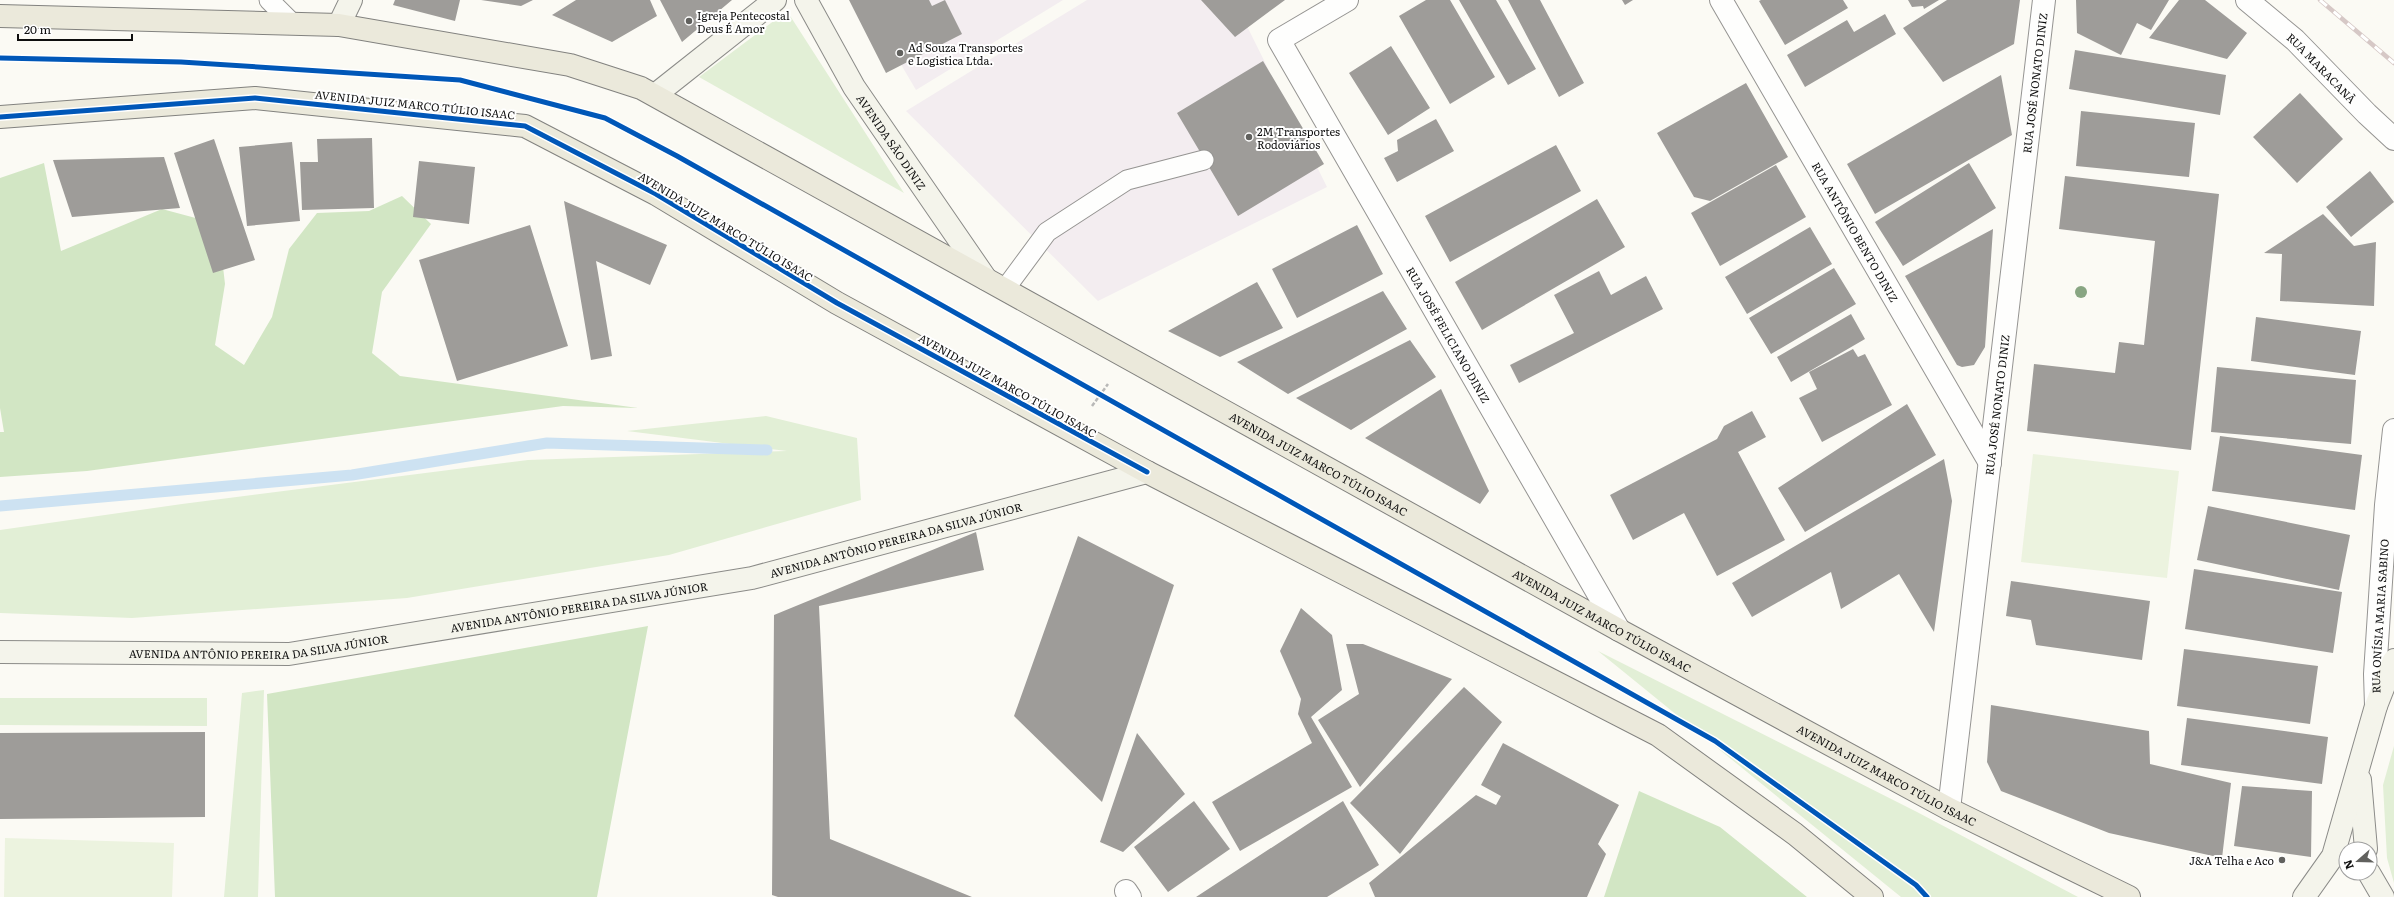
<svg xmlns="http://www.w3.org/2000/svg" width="2394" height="897" font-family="Literata,serif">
<rect width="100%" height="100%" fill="#fbfaf4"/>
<path fill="#f3edf0" d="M 863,0 L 1063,0 L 916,90 Z
M 1087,0 L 1234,0 L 1327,187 L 1098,301 L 906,111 Z"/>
<path fill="#e2efd6" d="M 787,11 L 904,193 L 699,77 Z
M 766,416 L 857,438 L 861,500 L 669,555 L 407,598 L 132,618 L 0,613 L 0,530 L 182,504 L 528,460 L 787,451 L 627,431 Z
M 1598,651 L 1917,812 L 2078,897 L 1901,897 Z
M 264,690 L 258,897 L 224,897 L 242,693 Z
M 0,698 L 207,698 L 207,726 L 0,725 Z
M 2394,746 L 2394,883 L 2387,858 L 2383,785 Z"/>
<path fill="#d2e6c4" d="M 44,163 L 61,251 L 162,209 L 218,224 L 225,284 L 215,345 L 244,365 L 272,317 L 289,249 L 317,213 L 369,211 L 402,196 L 431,224 L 382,292 L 372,353 L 400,376 L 638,408 L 563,406 L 87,471 L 0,477 L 0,432 L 4,432 L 0,408 L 0,178 Z
M 648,626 L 597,897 L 275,897 L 267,694 Z
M 1639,791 L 1720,827 L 1807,897 L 1604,897 Z"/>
<path fill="#ecf3df" d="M 2033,454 L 2179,471 L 2167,578 L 2021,562 Z
M 5,838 L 174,843 L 172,897 L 4,897 Z"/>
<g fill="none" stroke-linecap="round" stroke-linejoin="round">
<path stroke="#cde2f2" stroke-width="11" d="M 0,506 L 352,475 L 547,443 L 767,450"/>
</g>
<path fill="#9e9c99" d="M 395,0 L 460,0 L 455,21 L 393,5 Z
M 481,0 L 533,0 L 521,6 Z
M 576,0 L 650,0 L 657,16 L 612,42 L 552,15 Z
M 660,0 L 732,0 L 682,42 Z
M 849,0 L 929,0 L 932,6 L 945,0 L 962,34 L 886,73 Z
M 1201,0 L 1285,0 L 1235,37 Z
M 1426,0 L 1450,0 L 1495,77 L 1450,104 L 1399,16 Z
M 1459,0 L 1496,0 L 1536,69 L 1508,85 Z
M 1508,0 L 1540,0 L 1584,83 L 1559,97 Z
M 1622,0 L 1633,0 L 1625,5 Z
M 1761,0 L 1843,0 L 1848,8 L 1785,45 L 1759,1 Z
M 1908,0 L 1939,0 L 1924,9 L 1923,6 L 1912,7 Z
M 1947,0 L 2020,0 L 2014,44 L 1943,82 L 1903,28 Z
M 2076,0 L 2169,0 L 2151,30 L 2137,23 L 2121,55 L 2077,33 Z
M 2179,0 L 2205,0 L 2247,33 L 2227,59 L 2149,38 Z
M 1885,14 L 1896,34 L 1805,87 L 1787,55 L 1847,20 L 1854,32 Z
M 1391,46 L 1430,108 L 1388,135 L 1349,73 Z
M 2075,50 L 2226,75 L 2220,115 L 2069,89 Z
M 1263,61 L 1324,164 L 1238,216 L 1177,113 Z
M 2001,75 L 2012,135 L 1875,214 L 1847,164 Z
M 1746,83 L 1788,157 L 1710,201 L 1694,197 L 1657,133 Z
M 2300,93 L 2343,139 L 2297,183 L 2253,137 Z
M 2081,111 L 2195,123 L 2189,177 L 2076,166 Z
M 1436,119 L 1454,151 L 1397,182 L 1384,158 L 1398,151 L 1397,140 Z
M 372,138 L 374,208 L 302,210 L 300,162 L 318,162 L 317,139 Z
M 214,139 L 255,260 L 213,273 L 174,153 Z
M 292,142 L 300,221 L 247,226 L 239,147 Z
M 1556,145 L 1581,191 L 1450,262 L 1425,216 Z
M 164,157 L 180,208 L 72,217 L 53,160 Z
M 419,161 L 475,167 L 469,224 L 413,217 Z
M 1969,163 L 1996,208 L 1903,266 L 1875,222 Z
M 1776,165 L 1806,217 L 1720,266 L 1691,213 Z
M 2370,171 L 2394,202 L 2351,237 L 2326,207 Z
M 2065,176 L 2219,194 L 2191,450 L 2027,431 L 2034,364 L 2115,373 L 2119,342 L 2144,345 L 2155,241 L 2059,229 Z
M 1597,199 L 1625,247 L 1482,330 L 1455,282 Z
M 564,201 L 667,245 L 650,285 L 596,261 L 612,356 L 591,360 Z
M 2323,214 L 2354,246 L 2376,242 L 2374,306 L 2280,301 L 2282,254 L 2264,253 Z
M 530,225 L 568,346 L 457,381 L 419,260 Z
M 1357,225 L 1383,274 L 1297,318 L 1272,269 Z
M 1810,227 L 1832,264 L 1747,314 L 1725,277 Z
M 1993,229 L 1985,347 L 1974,365 L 1962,367 L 1957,365 L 1905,276 Z
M 1834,268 L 1856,304 L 1771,354 L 1749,318 Z
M 1599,271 L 1611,295 L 1646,276 L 1663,309 L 1519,383 L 1510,365 L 1574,333 L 1554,295 Z
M 1257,282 L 1283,328 L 1220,357 L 1168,331 Z
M 1383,291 L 1407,329 L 1288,394 L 1237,362 Z
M 1851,314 L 1865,339 L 1791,382 L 1777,357 Z
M 2256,317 L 2361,331 L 2355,375 L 2251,361 Z
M 1410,340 L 1436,377 L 1351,430 L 1296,398 Z
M 1853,349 L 1858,357 L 1865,354 L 1892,405 L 1822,442 L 1799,398 L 1817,389 L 1809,372 Z
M 2217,367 L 2356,380 L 2351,444 L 2211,432 Z
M 1441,389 L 1489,491 L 1480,504 L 1365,438 Z
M 1907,404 L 1936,455 L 1805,532 L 1778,488 Z
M 1752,411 L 1766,437 L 1738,452 L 1785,540 L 1717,576 L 1684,513 L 1633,540 L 1610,495 L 1717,439 L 1724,426 Z
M 2220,436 L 2362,455 L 2355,510 L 2212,491 Z
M 1944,459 L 1952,501 L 1934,632 L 1899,574 L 1841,609 L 1831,572 L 1752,617 L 1732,583 Z
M 2208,506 L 2350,535 L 2339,590 L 2197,560 Z
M 976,532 L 984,570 L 819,606 L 830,839 L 972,897 L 778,897 L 772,895 L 774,615 Z
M 1078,536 L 1174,585 L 1102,802 L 1014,716 Z
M 2194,569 L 2342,592 L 2333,653 L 2185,629 Z
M 2011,581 L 2150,601 L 2142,660 L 2036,645 L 2031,620 L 2006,616 Z
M 1301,608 L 1332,635 L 1342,690 L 1311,717 L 1352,787 L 1240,851 L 1212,802 L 1312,743 L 1298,714 L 1301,699 L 1280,651 Z
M 1346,644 L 1363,644 L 1452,679 L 1360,787 L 1318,720 L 1359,694 Z
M 2184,649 L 2318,666 L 2310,724 L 2177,706 Z
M 1464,687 L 1502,722 L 1400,854 L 1350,803 Z
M 1991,705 L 2149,731 L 2150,764 L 2231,783 L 2222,858 L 2109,833 L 2001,791 L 1987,762 Z
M 2187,718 L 2328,737 L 2322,784 L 2181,765 Z
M 205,732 L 205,817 L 0,819 L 0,733 Z
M 1137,733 L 1185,794 L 1123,852 L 1100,842 Z
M 1503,743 L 1619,805 L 1598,844 L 1606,854 L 1587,897 L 1375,897 L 1369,883 L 1476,795 L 1496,805 L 1501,796 L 1481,785 Z
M 2242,786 L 2312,791 L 2311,857 L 2234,846 Z
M 1194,801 L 1230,849 L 1168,892 L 1134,847 Z
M 1343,801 L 1379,865 L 1327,897 L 1196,897 Z"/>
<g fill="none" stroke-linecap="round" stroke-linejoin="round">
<g stroke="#959492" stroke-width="21">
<path id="lane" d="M 269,0 L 293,24
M 1005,289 L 1047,232 L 1127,180 L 1204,160"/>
</g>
<g stroke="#959492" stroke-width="24">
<g id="street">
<path id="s1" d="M 1347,0 L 1279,40 L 1619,630"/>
<path id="s2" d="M 1721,0 L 1990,463"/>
<path id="s3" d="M 2247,0 L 2295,40 L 2367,114 L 2394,139"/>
<path id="s4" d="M 2376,706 L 2375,674 L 2386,505 L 2394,430"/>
<path id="s5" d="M 1949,809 L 2044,0"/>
<path d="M 1126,891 L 1130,897"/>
</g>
</g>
<g stroke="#8b8b88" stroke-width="24">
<g id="secondary">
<path id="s6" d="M 806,0 L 854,87 L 986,279"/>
<path d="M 339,25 L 351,0"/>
<path d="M 655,95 L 775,0"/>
<path id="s7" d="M 0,652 L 289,654 L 752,578 L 1147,472"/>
<path d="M 2360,780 L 2366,849"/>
<path d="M 2369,873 L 2383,897"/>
<path d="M 2304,897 L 2333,856 L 2376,706 L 2394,660"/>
</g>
</g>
<g stroke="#82827f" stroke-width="24">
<g id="primary">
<path id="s8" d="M 0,16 L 339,25 L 570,65 L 641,88 L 1619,630 L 1949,809 L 2129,897"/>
<path d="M 0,117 L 255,98 L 525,126 L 656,194 L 837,303 L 1147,472 L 1658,735 L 1795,834 L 1872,897"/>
</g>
</g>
<path stroke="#b8b8b7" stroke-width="2.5" stroke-dasharray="4 2" stroke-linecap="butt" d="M 1092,406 L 1108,384"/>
<use href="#lane" stroke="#fefefd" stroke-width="19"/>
<use href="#street" stroke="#fefefd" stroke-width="22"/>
<use href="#secondary" stroke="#f4f4eb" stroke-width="22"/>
<use href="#primary" stroke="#ebe9db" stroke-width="22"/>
<g stroke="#d6c8c6" stroke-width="4.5">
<path id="rail" d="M 2320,0 L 2394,63"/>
</g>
<use href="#rail" stroke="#fff" stroke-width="3" stroke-dasharray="9" stroke-linecap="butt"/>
<g stroke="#fff" stroke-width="8">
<path id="cycleway" d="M 0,58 L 181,62 L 460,80 L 605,118 L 677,156 L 1715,741 L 1916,885 L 1927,897
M 0,117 L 255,98 L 525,126 L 656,194 L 837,303 L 1147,472"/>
</g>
<use href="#cycleway" stroke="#0057b8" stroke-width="5"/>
</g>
<circle fill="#88a582" cx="2081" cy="292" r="6"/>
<g fill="#61615e" stroke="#fff" stroke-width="1.5">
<circle cx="689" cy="21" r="4"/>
<circle cx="900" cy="53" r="4"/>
<circle cx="1249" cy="137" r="4"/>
<circle cx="2282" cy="860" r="4"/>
</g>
<g text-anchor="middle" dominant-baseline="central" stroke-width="4" stroke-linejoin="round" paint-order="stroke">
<g font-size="11" fill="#0e0e0e" stroke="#fff" text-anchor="start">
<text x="697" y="15">Igreja Pentecostal<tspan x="697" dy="13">Deus É Amor</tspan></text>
<text x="908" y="47">Ad Souza Transportes<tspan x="908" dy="13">e Logistica Ltda.</tspan></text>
<text x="1257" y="131">2M Transportes<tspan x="1257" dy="13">Rodoviários</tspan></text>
<text x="2274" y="860" text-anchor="end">J&amp;A Telha e Aco</text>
</g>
<g font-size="11" fill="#0e0e0e" stroke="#fff">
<text stroke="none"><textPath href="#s3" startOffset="101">RUA MARACANÃ</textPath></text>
<text stroke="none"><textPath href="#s5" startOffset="731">RUA JOSÉ NONATO DINIZ</textPath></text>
<text transform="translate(415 104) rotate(6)">AVENIDA JUIZ MARCO TÚLIO ISAAC</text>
<text stroke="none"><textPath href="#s6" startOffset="166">AVENIDA SÃO DINIZ</textPath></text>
<text transform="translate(726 226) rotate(31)">AVENIDA JUIZ MARCO TÚLIO ISAAC</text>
<text stroke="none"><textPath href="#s2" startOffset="268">RUA ANTÔNIO BENTO DINIZ</textPath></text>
<text stroke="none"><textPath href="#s1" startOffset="419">RUA JOSÉ FELICIANO DINIZ</textPath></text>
<text transform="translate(1008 385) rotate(29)">AVENIDA JUIZ MARCO TÚLIO ISAAC</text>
<text stroke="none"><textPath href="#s5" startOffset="407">RUA JOSÉ NONATO DINIZ</textPath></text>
<text stroke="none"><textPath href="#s8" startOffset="1423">AVENIDA JUIZ MARCO TÚLIO ISAAC</textPath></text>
<text stroke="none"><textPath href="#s7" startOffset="907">AVENIDA ANTÔNIO PEREIRA DA SILVA JÚNIOR</textPath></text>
<text stroke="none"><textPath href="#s7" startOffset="583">AVENIDA ANTÔNIO PEREIRA DA SILVA JÚNIOR</textPath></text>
<text stroke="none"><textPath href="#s4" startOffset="90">RUA ONÍSIA MARIA SABINO</textPath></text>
<text stroke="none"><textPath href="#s8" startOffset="1747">AVENIDA JUIZ MARCO TÚLIO ISAAC</textPath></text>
<text stroke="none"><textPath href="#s7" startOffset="259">AVENIDA ANTÔNIO PEREIRA DA SILVA JÚNIOR</textPath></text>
<text stroke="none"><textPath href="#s8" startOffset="2071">AVENIDA JUIZ MARCO TÚLIO ISAAC</textPath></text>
</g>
</g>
<g transform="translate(2358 861) rotate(250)"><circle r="19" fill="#ffffff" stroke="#9f9f9f"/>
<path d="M0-3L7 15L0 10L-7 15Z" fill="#61615e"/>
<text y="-6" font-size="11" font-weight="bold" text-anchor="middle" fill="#0e0e0e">N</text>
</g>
<path d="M18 34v6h114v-6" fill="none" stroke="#0e0e0e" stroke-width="2"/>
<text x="24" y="34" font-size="12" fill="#0e0e0e" stroke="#ffffff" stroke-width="3" paint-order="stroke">20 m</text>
</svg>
